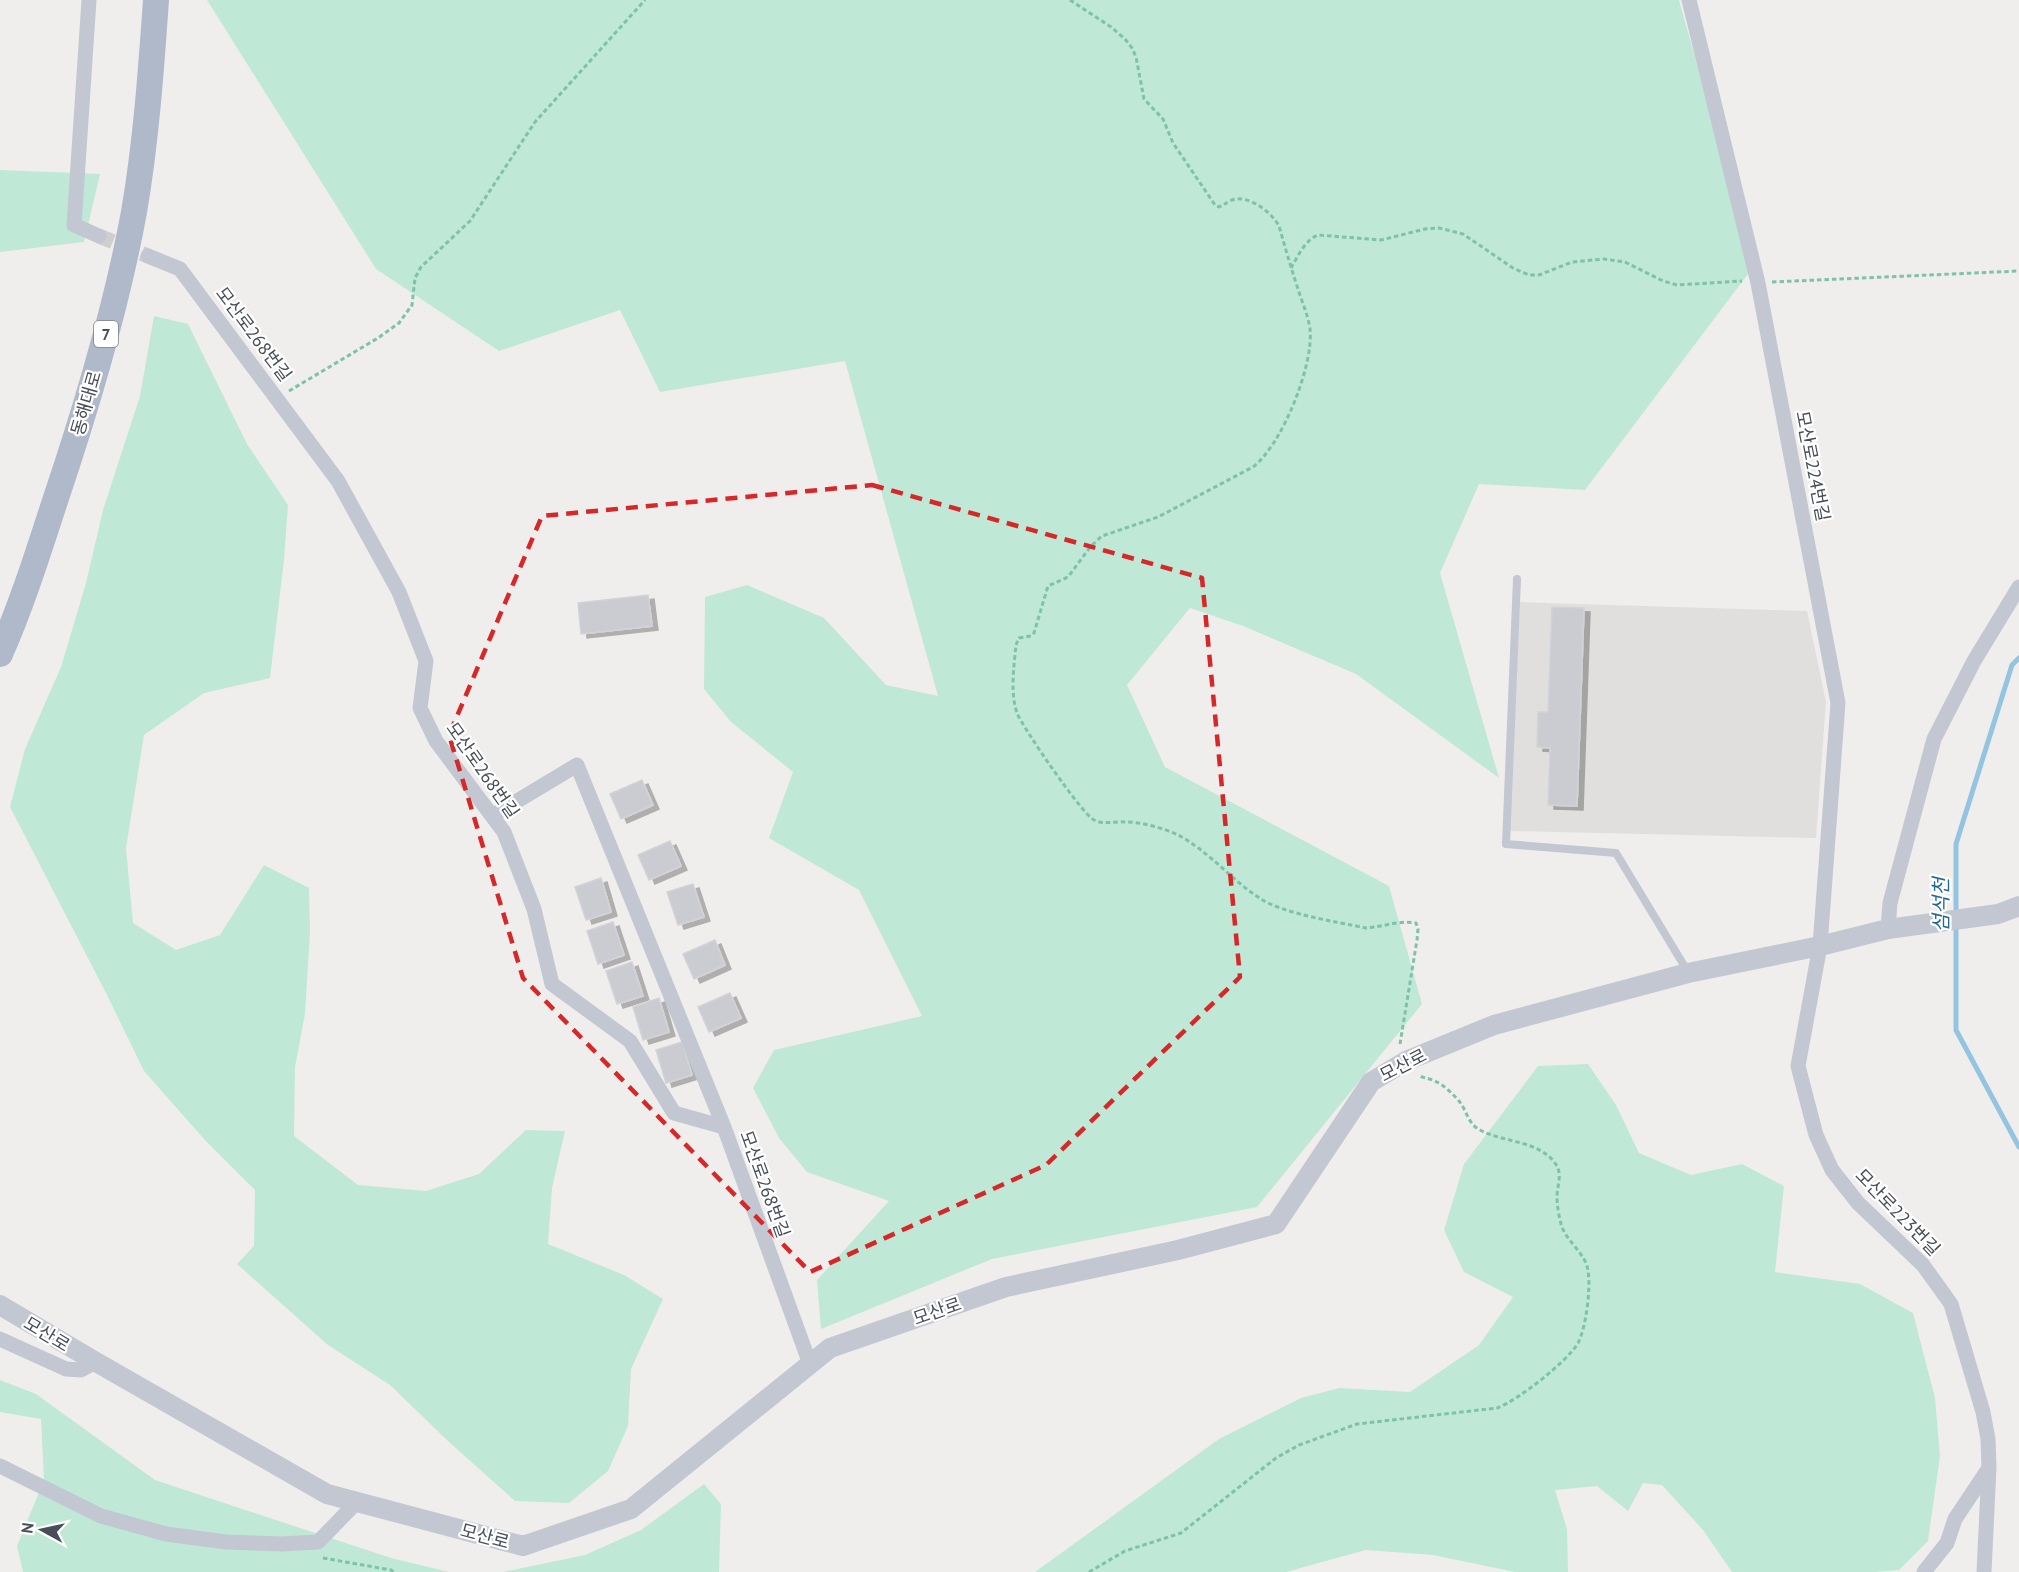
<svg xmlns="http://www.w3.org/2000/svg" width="2019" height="1572" font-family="'PT Sans','Noto Sans KR',sans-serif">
<defs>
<filter id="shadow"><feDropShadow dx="6" dy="4" stdDeviation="0" flood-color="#0004"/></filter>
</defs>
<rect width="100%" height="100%" fill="#f0eeed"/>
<path fill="#e0dfde" d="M 1520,602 L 1807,611 L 1826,702 L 1816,838 L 1509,831 Z"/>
<path fill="#c0e8d6" d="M 207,0 L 1679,0 L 1754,266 L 1585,490 L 1479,484 L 1440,573 L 1499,778 L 1356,674 L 1243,626 L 1190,608 L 1127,685 L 1165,767 L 1389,886 L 1422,1004 L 1257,1207 L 992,1259 L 821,1329 L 817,1280 L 889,1201 L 807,1172 L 779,1138 L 753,1088 L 774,1050 L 922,1016 L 859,890 L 769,838 L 793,772 L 731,722 L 704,689 L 705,597 L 747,585 L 824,618 L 886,685 L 938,696 L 845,361 L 660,392 L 620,310 L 499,351 L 376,269 Z
M 0,170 L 100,174 L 84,242 L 0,252 Z
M 154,316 L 188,324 L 247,444 L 288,505 L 284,560 L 270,678 L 204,693 L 144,735 L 126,848 L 133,923 L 176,950 L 220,935 L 264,865 L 309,888 L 310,932 L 305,1014 L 295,1067 L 294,1136 L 358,1185 L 426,1191 L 479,1174 L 526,1130 L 565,1131 L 552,1188 L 548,1244 L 624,1275 L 663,1299 L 631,1369 L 628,1426 L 608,1471 L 569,1503 L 515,1501 L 449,1442 L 390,1385 L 328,1345 L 237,1264 L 254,1246 L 255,1190 L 204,1139 L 144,1071 L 107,995 L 10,807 L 25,749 L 61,667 L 86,583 L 103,510 L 140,396 Z
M 1588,1064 L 1616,1105 L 1639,1153 L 1691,1175 L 1742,1164 L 1784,1186 L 1775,1272 L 1860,1284 L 1913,1313 L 1935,1398 L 1940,1456 L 1928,1541 L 1899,1570 L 1874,1572 L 1732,1572 L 1703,1530 L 1662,1485 L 1643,1483 L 1628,1511 L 1597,1486 L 1555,1490 L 1567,1529 L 1568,1572 L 1515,1572 L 1433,1555 L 1366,1550 L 1286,1572 L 1035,1572 L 1219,1439 L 1301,1398 L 1339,1388 L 1410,1392 L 1479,1345 L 1513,1297 L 1464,1272 L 1444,1230 L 1464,1164 L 1538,1066 Z
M 0,1380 L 36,1394 L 155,1480 L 391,1558 L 449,1572 L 23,1572 L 17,1546 L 44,1480 L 41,1419 L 0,1412 Z
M 704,1484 L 721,1504 L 719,1572 L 503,1572 L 585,1555 L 641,1530 Z"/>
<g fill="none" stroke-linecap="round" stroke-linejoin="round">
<path stroke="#93c4e0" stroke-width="5" d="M 1956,915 L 1956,844 L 2012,665 L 2019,658
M 1956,925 L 1956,1030 L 2019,1147"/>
</g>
<path fill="#cbccd1" stroke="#d2d3d8" stroke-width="1.5" filter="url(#shadow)" d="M 648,595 L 652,626 L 581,634 L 578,603 Z
M 1552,607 L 1584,608 L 1577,806 L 1548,805 L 1550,748 L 1537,747 L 1538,712 L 1548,712 Z
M 642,780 L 653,805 L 621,819 L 610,794 Z
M 670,841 L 681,866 L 649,880 L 638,855 Z
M 601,878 L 611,912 L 586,920 L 575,887 Z
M 693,884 L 704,917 L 678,925 L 667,892 Z
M 613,922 L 624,955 L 598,964 L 587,931 Z
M 715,940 L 725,965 L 694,979 L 683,954 Z
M 632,962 L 643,996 L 617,1004 L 606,971 Z
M 730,993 L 741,1018 L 709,1032 L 698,1007 Z
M 659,998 L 669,1032 L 643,1040 L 633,1007 Z
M 682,1042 L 692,1075 L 666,1083 L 656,1050 Z"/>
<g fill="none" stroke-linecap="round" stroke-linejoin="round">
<path stroke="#cececf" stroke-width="15" stroke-dasharray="15 8" stroke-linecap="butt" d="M 99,236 L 148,256"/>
<path stroke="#7dc2ab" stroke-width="3" stroke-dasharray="4.5 3" stroke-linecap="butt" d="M 1070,0 L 1111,27 L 1125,39 L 1132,48 L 1136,57 L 1144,99 L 1163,119 L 1173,143 L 1215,205 L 1219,207 C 1224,205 1227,202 1232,200 C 1249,194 1272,213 1279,226 C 1285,247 1291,268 1298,289 C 1302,302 1308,315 1310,329 C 1314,365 1282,445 1253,467 L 1158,517 L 1102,536 L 1091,546 L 1068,577 L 1048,586 L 1034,633 L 1031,636 L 1019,638 L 1016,645 C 1014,665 1010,693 1017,713 C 1023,728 1082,814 1094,820 C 1103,825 1115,821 1125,822 C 1142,822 1163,828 1178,835 C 1209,851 1232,881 1261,899 C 1284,914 1338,922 1366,928 C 1382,927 1400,920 1416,923 L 1418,929 L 1417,940 L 1400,1044
M 1291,268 C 1298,256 1305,240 1318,235 L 1381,240 L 1425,229 L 1439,228 L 1463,234 L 1513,268 L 1529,275 L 1539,275 L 1572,262 L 1604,259 L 1625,262 L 1663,281 L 1677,285 L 1742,281
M 1772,282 L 2019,271
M 289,391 L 378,338 L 399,323 L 412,305 L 415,278 L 421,267 L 470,221 L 535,122 L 645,0
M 323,1558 L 391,1570 L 394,1572
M 1089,1572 L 1125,1551 L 1181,1533 L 1276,1458 L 1299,1445 L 1357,1424 L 1497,1408 C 1517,1401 1568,1361 1578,1343 C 1586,1328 1591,1288 1588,1271 C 1586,1253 1566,1242 1561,1224 C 1559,1216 1557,1206 1557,1197 C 1557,1187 1562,1175 1557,1166 C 1541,1140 1504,1143 1480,1130 C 1468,1124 1467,1111 1459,1101 C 1453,1094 1444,1085 1435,1081 C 1429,1078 1423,1078 1418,1075"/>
<path stroke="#c2c7d1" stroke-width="8" d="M 1517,579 L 1506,844 L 1616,853 L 1688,972"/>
<path stroke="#c2c7d1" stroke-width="15" d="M 89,0 L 74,225 L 99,236
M 1689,0 L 1758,283 L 1838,703 L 1820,946 L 1798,1066 L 1816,1135 L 1832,1170 L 1858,1203 L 1923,1265 L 1951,1304 L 1983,1412 L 1988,1439 L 1989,1468 L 1984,1572
M 148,256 L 180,269 L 338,481 L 399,592 L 426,661 L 420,708 L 436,741 L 504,832 L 534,909 L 552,984 L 630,1041 L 674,1113 L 724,1127 L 810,1364
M 492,816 L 577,765 L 724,1127
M 1888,929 L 1890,903 L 1934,739 L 1974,661 L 2019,587
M 0,1339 L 66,1369 L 81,1370 L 96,1362
M 0,1466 L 101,1516 L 166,1534 L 226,1542 L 281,1544 L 318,1542 L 357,1502
M 1924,1572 L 1947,1543 L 1955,1519 L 1989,1468"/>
<path stroke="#c2c7d1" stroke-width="20" d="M 0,1305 L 96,1362 L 327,1494 L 523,1546 L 631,1509 L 830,1348 L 1006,1287 L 1178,1250 L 1276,1224 L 1371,1082 L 1406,1061 L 1494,1025 L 1688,973 L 1820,946 L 1888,929 L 1998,914 L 2019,906"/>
<path stroke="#b0b9c9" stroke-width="26" d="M 0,654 C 22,604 38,553 55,501 C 87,406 116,310 134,212 C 146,142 151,71 156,0"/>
</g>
<path fill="none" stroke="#d62828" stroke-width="4.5" stroke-dasharray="12 8" stroke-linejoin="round" d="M 872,485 L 1202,578 L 1240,977 L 1046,1165 L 810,1272 L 523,978 L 449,735 L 542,516 Z"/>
<g text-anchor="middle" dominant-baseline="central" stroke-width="4.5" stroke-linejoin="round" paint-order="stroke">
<rect fill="#fff" stroke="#7f838a" stroke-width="1.5" x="94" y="321" width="24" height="26" rx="4.5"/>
<g font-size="16" font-weight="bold" fill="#484e58">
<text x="106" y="334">7</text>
</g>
<g font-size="18" fill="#484e58" stroke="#fff">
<text transform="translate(254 334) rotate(53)">모산로268번길</text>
<text transform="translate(86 403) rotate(-74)">동해대로</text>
<text transform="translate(1813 466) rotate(79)">모산로224번길</text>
<text transform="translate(483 770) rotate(55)">모산로268번길</text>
<text transform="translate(1403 1065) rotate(-27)">모산로</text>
<text transform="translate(765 1184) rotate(70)">모산로268번길</text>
<text transform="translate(1898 1212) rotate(46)">모산로223번길</text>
<text transform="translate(937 1311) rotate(-19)">모산로</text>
<text transform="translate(47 1334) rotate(31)">모산로</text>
<text transform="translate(485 1536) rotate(15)">모산로</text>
</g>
<g font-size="20" font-style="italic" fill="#1e6995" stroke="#fff">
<text transform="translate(1941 905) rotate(-90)">섬석천</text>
</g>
</g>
<g transform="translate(42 1530) rotate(278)" stroke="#ffffff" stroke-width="4.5" paint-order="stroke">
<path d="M0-4.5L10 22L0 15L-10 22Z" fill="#484e58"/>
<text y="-9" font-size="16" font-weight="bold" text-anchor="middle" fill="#484e58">N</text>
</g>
</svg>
